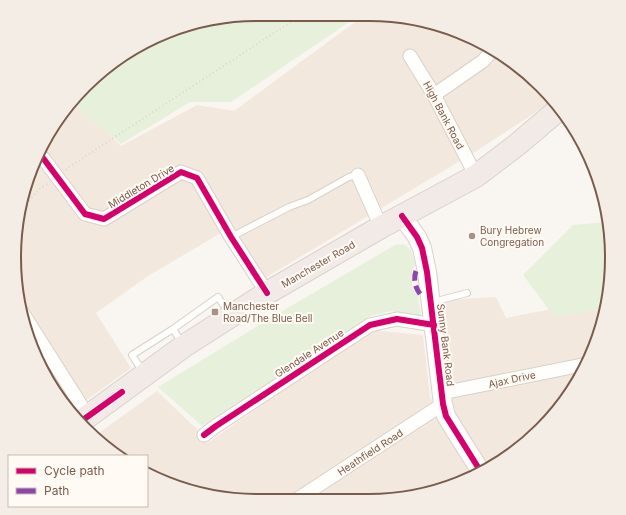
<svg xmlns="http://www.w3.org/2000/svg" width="626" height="515" font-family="Inter,sans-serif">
<rect width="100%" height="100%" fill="#f9f5f0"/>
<path fill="#f2e8de" d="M 366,14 L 385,15 L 461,32 L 541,85 L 551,100 L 545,106 L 475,152 L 265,278 L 231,227 L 148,276 L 96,313 L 131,368 L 70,412 L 64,406 L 39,365 L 19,305 L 15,241 L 27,179 L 55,122 L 74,100 L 121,146 L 197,105 L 234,111 Z
M 496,297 L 506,318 L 604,299 L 599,336 L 551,418 L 486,468 L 451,412 L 445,300 Z
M 371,330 L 423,335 L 430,397 L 476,476 L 384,500 L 242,500 L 195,493 L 147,469 L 147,456 L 120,456 L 109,451 L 95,436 L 157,391 L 199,431 L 207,443 Z"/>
<path fill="#e7f0db" d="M 258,14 L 361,14 L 231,102 L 190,102 L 121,144 L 71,103 L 85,85 L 136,47 L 195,22 Z
M 606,222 L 611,242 L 603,308 L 555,318 L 523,275 L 573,225 Z
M 404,244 L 411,250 L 415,265 L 412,270 L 412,285 L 418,297 L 421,314 L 418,316 L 390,311 L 371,316 L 202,426 L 158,387 L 274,316 L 395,245 Z"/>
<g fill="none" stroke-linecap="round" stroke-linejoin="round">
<g stroke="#d7d1cb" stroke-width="8">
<path id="lane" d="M 580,140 L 582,143
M 231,237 L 289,207 L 308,200 L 349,177 L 358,175
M 433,302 L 467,293
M 173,329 L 218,297 L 229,313
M 143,372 L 132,355 L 173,329 L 182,343"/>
</g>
<g stroke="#d7d1cb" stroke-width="15">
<path id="street" d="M 410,56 L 434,95 L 476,176
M 434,95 L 483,61 L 491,52
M 37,158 L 43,158 L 85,214 L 104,219 L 181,172 L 197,178 L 231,237 L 267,293
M 358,175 L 381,227
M 20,309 L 88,416
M 442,393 L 582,365
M 204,435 L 216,426 L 370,325 L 397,319 L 434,325
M 296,500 L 443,404"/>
</g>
<g stroke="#d9d2cb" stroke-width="20">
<path id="secondary" d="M 402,216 L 417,237 L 422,248 L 427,272 L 443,404 L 446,416 L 481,472"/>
</g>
<g stroke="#dad1cc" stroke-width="24">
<path id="highway" d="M 80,422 L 184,346 L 267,293 L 381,227 L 476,176 L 518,144 L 558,110"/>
</g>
<path stroke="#dcd5d0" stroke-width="2" stroke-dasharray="1 3" stroke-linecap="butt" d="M 66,170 L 69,167 L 303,14
M 21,210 L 40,188 L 48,184"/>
<use href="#lane" stroke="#fefefd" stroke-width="6"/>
<use href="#street" stroke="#fefefd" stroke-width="13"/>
<use href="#secondary" stroke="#fefefd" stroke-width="18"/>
<use href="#highway" stroke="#f2eae7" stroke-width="22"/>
<path stroke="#8e44ad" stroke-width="5" stroke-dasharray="10 5" stroke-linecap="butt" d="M 416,271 C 413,279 415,287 420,294"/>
<g stroke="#fffaf3" stroke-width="8">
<path id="cycleway" d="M 37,158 L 43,158 L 85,214 L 104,219 L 181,172 L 197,178 L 231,237 L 267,293
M 402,216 L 417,237 L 422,248 L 427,272 L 443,404 L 446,416 L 481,472
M 80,422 L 122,392
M 204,435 L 216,426 L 370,325 L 397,319 L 434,325"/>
</g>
<use href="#cycleway" stroke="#d6006c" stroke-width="6"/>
</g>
<g fill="#a69286" stroke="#fffaf3" stroke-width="1.5">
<circle cx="472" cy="236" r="4"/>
<rect x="211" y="308" width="8" height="8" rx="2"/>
</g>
<g text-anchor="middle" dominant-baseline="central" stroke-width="4" stroke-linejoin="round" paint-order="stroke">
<g font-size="10" fill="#7a5c4d" stroke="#fffaf3">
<text transform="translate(444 115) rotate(62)">High Bank Road</text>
<text transform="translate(141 186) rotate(-31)">Middleton Drive</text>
<text transform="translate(318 264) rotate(-30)">Manchester Road</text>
<text transform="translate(446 345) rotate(83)">Sunny Bank Road</text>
<text transform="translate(309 353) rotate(-33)">Glendale Avenue</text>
<text transform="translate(512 379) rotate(-12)">Ajax Drive</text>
<text transform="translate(370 452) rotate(-33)">Heathfield Road</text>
</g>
<g font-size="10" fill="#7a5c4d" stroke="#fffaf3" text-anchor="start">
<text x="480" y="230">Bury Hebrew<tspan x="480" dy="12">Congregation</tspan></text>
<text x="223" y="306">Manchester<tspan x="223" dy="12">Road/The Blue Bell</tspan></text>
</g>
</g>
<path d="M0 0H626V515H0ZM257 21H369A236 236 0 0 1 605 257V258A236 236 0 0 1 369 494H257A236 236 0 0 1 21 258V257A236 236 0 0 1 257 21Z" fill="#f4ede6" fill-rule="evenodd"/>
<path fill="none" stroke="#7a5c4d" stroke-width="2" d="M257 21H369A236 236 0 0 1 605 257V258A236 236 0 0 1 369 494H257A236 236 0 0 1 21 258V257A236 236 0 0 1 257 21Z"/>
<rect x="8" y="455" width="140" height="52" fill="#fffaf3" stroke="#cabbb1"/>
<rect x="16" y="468" width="20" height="6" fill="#d6006c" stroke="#cabbb1"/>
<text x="44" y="475" font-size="12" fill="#7a5c4d">Cycle path</text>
<rect x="16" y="488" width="20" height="6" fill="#8e44ad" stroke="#cabbb1"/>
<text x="44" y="495" font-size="12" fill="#7a5c4d">Path</text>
</svg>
